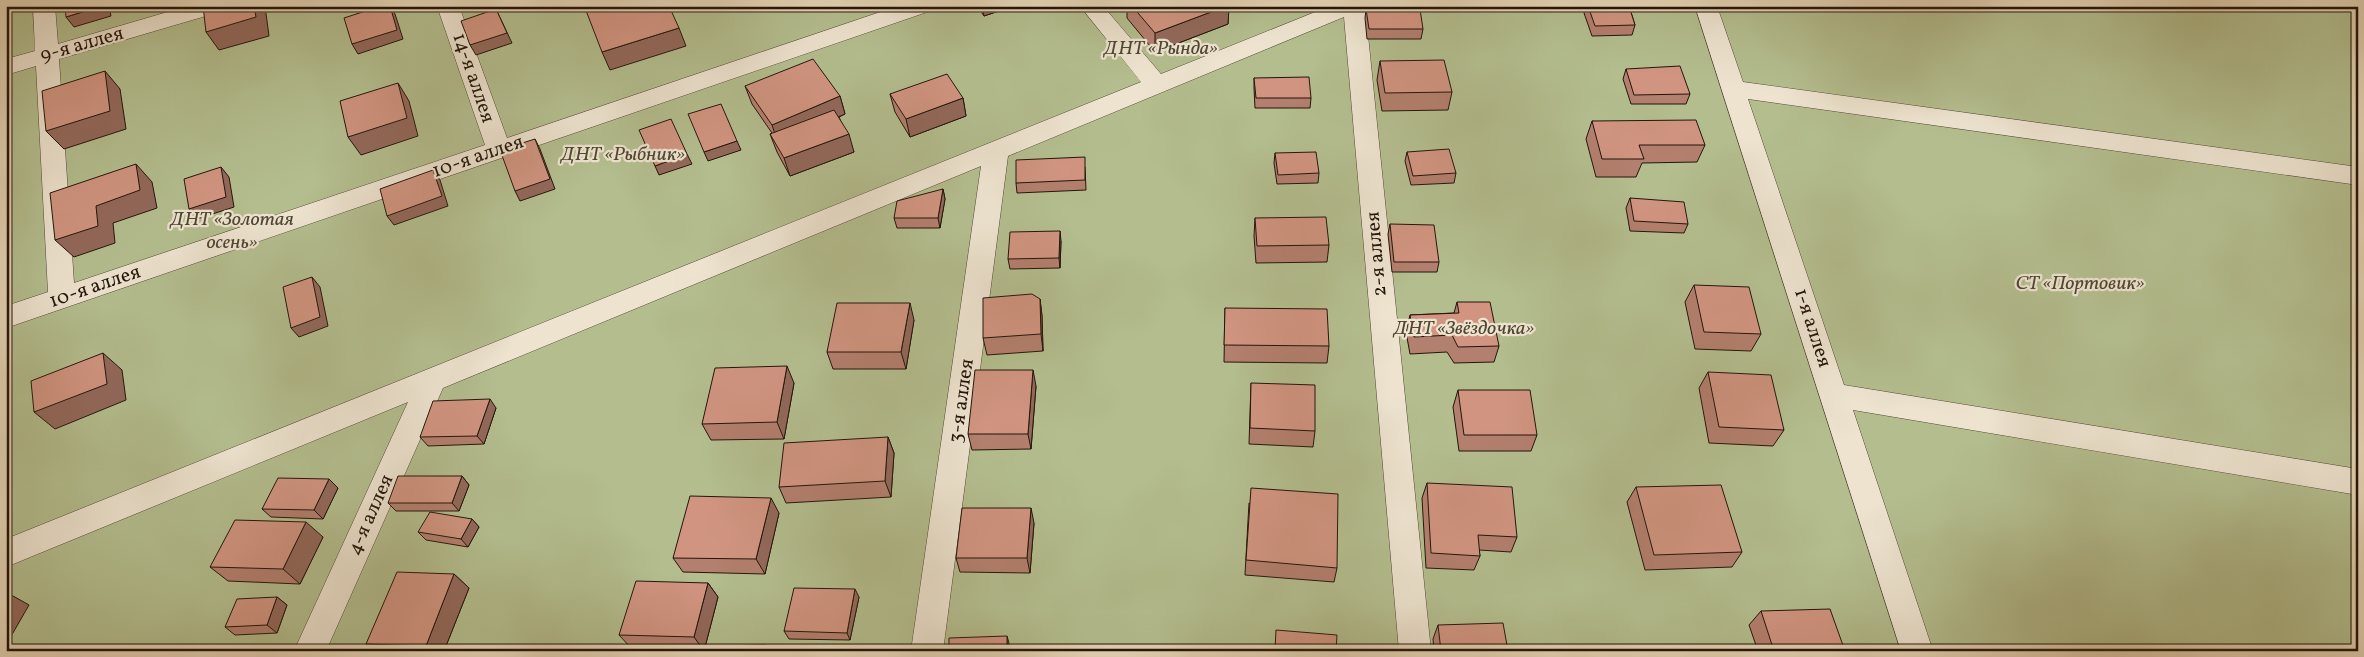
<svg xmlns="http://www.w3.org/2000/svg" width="2364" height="657" font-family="Vollkorn,serif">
<rect width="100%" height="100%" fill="#e4d4b5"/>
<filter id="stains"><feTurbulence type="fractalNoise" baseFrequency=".004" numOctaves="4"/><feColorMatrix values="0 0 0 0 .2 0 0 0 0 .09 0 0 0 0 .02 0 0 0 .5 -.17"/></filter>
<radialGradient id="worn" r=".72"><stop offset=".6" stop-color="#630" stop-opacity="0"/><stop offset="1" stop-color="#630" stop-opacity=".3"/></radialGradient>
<path fill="#b3bd8e" stroke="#6b694c" d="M 6,6 L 2358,6 L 2358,651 L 6,651 Z"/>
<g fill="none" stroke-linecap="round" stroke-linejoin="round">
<g stroke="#534536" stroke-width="1">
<path id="minor" d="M 33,6 L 55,6 L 58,44 L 188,6 L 226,6 L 223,11 L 59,59 L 74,283 L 485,145 L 437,6 L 459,6 L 507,138 L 898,6 L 933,6 L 930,11 L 6,328 L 6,306 L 48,292 L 36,66 L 6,75 L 6,59 L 35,51 Z
M 1080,6 L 1103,6 L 1161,74 L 1330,6 L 1365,6 L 1431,651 L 1399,651 L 1344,17 L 1008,156 L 943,651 L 911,651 L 981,166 L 443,388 L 326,651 L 294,651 L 408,402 L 6,567 L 6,539 L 1141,82 Z
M 1695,6 L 1717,6 L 1743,82 L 2358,167 L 2358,185 L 1748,99 L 1844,385 L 2358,469 L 2358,495 L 1853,410 L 1933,651 L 1901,651 Z"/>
</g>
<use href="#minor" fill="#ede3cf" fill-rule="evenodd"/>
</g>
<path fill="#b37f6e" stroke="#23150b" d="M 977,6 L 1014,6 L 984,16 Z
M 1127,6 L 1229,6 L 1228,24 L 1155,52 L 1127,18 Z
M 1586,6 L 1629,6 L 1635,25 L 1632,35 L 1592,36 L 1584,13 Z
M 1366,9 L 1423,29 L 1421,39 L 1367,39 L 1365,18 Z
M 1380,61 L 1452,92 L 1448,110 L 1382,111 L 1377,80 Z
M 1626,69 L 1690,94 L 1686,104 L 1631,104 L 1623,79 Z
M 1254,78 L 1311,98 L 1310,108 L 1255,108 L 1254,88 Z
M 745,86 L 840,96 L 845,114 L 839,117 L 854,152 L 790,176 L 777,152 L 770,134 L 772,133 L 752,104 Z
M 890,94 L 963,98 L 966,116 L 910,137 L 895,112 Z
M 1592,121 L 1705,145 L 1697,162 L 1642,163 L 1636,177 L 1596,177 L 1586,139 Z
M 1407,152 L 1456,173 L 1454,183 L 1411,185 L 1405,161 Z
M 1275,153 L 1319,173 L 1318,183 L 1277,184 L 1274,163 Z
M 1085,167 L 1086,190 L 1017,193 L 1016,183 Z
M 943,189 L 945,199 L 940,228 L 897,228 L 894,218 Z
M 1630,198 L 1688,224 L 1684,233 L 1630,231 L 1626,208 Z
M 1255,218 L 1329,245 L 1327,262 L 1256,263 L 1254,236 Z
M 1390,224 L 1439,262 L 1437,272 L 1392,272 L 1388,234 Z
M 1061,241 L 1060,268 L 1010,269 L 1008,259 Z
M 1694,285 L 1761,334 L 1751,351 L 1695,349 L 1685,302 Z
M 1040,299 L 1042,316 L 1043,351 L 987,355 L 983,338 Z
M 1457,302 L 1499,346 L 1494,362 L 1454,363 L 1447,352 L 1410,354 L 1406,332 L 1410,315 L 1454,313 Z
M 1225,308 L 1329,346 L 1327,363 L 1224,362 Z
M 914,320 L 906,369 L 833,369 L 827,352 Z
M 1708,372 L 1784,430 L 1773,446 L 1709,443 L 1699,388 Z
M 794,383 L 784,439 L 711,440 L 702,424 Z
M 1251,383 L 1315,431 L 1313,447 L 1249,444 Z
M 1036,386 L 1031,449 L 972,450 L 968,434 Z
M 1458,390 L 1537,435 L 1531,451 L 1459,451 L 1453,407 Z
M 496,408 L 484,444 L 428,446 L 420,437 Z
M 888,437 L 894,453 L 891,497 L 786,503 L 779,487 Z
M 462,476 L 469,485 L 459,511 L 396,511 L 388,503 Z
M 1427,483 L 1517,537 L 1511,552 L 1479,550 L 1480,556 L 1474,570 L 1426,568 L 1422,498 Z
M 1636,487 L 1742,552 L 1732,567 L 1645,570 L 1627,502 Z
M 338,488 L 323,519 L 271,517 L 262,509 Z
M 1249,503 L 1337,568 L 1334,582 L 1245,575 Z
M 779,513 L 765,574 L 683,572 L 673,558 Z
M 472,519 L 479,527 L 468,547 L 426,540 L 418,532 Z
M 1034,523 L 1030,573 L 960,572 L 956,558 Z
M 323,537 L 300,584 L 228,581 L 210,567 Z
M 454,574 L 469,588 L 444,651 L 374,651 L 366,644 Z
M 708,583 L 718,597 L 704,651 L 631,648 L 619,635 Z
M 277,597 L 287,605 L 277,633 L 235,635 L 225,627 Z
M 859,597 L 850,640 L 789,639 L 784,631 Z
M 1761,611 L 1845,651 L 1758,651 L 1749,625 Z
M 1438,625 L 1508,651 L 1434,651 L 1433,639 Z"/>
<path fill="#92685a" stroke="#23150b" d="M 102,6 L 109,6 L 111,16 L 74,27 L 66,17 Z
M 254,6 L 265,6 L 269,36 L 219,50 L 206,32 Z
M 390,6 L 395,14 L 403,39 L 358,54 L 352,44 Z
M 982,6 L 1014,6 L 984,16 Z
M 1227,6 L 1229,6 L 1228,24 L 1155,52 L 1155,33 Z
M 496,9 L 512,43 L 476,55 L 470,45 Z
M 679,28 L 686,46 L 610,70 L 602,52 Z
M 105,71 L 120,89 L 126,129 L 64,149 L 46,131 Z
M 398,83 L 409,101 L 418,136 L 361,155 L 348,137 Z
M 840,96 L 845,114 L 778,143 L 772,125 Z
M 963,98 L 966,116 L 910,137 L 906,119 Z
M 849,134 L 854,152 L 790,176 L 784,158 Z
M 535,139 L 540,149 L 555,189 L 520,201 L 515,191 Z
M 737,141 L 741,150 L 708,161 L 704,152 Z
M 687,154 L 692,164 L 659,175 L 655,166 Z
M 136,164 L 152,182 L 157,208 L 113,223 L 115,243 L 74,257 L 55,240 L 96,206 Z
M 221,167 L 229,177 L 234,207 L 197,219 L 189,209 Z
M 433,170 L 440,180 L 448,206 L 394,225 L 387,216 Z
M 943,189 L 945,199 L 940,228 L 938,218 Z
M 1060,231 L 1061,241 L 1060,268 L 1059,258 Z
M 312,277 L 320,287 L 328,326 L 299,337 L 291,328 Z
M 1040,299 L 1042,316 L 1043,351 L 1041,334 Z
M 910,303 L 914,320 L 906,369 L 901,352 Z
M 103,353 L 122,370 L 126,400 L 55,429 L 34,412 Z
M 787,366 L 794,383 L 784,439 L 777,422 Z
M 1033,370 L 1036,386 L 1031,449 L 1028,434 Z
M 490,399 L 496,408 L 484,444 L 477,436 Z
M 888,437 L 894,453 L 891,497 L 885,481 Z
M 462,476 L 469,485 L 459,511 L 452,503 Z
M 329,479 L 338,488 L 323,519 L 314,510 Z
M 771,498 L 779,513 L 765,574 L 756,559 Z
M 1031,508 L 1034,523 L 1030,573 L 1027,558 Z
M 472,519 L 479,527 L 468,547 L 461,539 Z
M 306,522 L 323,537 L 300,584 L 283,569 Z
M 454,574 L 469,588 L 444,651 L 432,651 L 426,646 Z
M 708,583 L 718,597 L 704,651 L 694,637 Z
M 855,589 L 859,597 L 850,640 L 847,633 Z
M 6,592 L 29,605 L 6,645 Z
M 277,597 L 287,605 L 277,633 L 267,625 Z
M 1007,636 L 1009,643 L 1009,651 L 1007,651 Z"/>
<path fill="#d09480" stroke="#23150b" d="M 65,6 L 102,6 L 66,17 Z
M 203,6 L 254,6 L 256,17 L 206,32 Z
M 381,6 L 390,6 L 397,30 L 352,44 L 344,18 Z
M 591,6 L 669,6 L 679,28 L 602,52 L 585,8 Z
M 1132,6 L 1227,6 L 1155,33 Z
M 1588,6 L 1629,6 L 1635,25 L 1595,26 Z
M 496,9 L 507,33 L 470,45 L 461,21 Z
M 1366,9 L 1420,9 L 1423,29 L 1369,29 Z
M 813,59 L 840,96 L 772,125 L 745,86 Z
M 1444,60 L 1452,92 L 1385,93 L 1380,61 Z
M 1680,66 L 1690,94 L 1634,95 L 1626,69 Z
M 105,71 L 110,111 L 46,131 L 42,91 Z
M 947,74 L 963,98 L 906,119 L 890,94 Z
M 1309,77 L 1311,98 L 1256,98 L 1254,78 Z
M 398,83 L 407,118 L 348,137 L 340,101 Z
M 721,104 L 737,141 L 704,152 L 688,114 Z
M 834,110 L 849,134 L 784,158 L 770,134 Z
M 671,119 L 687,154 L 655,166 L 639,130 Z
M 1696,120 L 1705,145 L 1639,145 L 1644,159 L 1602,159 L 1592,121 Z
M 535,139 L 550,179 L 515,191 L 500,150 Z
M 1449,149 L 1456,173 L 1413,176 L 1407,152 Z
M 1316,152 L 1319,173 L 1278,175 L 1275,153 Z
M 1085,157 L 1085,180 L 1016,183 L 1016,160 Z
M 136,164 L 140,190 L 96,206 L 98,226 L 55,240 L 50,193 Z
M 221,167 L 226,197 L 189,209 L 184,179 Z
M 433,170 L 442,196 L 387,216 L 380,189 Z
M 943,189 L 938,218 L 894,218 L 897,201 Z
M 1630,198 L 1684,202 L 1688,224 L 1634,221 Z
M 1326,217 L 1329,245 L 1257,246 L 1255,218 Z
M 1390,224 L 1434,225 L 1439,262 L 1394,262 Z
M 1060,231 L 1059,258 L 1008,259 L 1010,232 Z
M 312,277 L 320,317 L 291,328 L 283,287 Z
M 1694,285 L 1749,287 L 1761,334 L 1704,332 Z
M 1032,294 L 1040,299 L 1041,334 L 983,338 L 983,298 Z
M 1457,302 L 1490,302 L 1499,346 L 1458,347 L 1452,335 L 1414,337 L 1410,315 L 1459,313 Z
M 837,303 L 910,303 L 901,352 L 827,352 Z
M 1225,308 L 1327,309 L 1329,346 L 1224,345 Z
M 103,353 L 107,384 L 34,412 L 31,381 Z
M 787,366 L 777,422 L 702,424 L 715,368 Z
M 975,370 L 1033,370 L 1028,434 L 968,434 Z
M 1708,372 L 1771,375 L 1784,430 L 1719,427 Z
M 1251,383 L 1315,385 L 1315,431 L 1250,428 Z
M 1458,390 L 1530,390 L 1537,435 L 1464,435 Z
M 490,399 L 477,436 L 420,437 L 433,401 Z
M 888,437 L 885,481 L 779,487 L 784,443 Z
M 398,476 L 462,476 L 452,503 L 388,503 Z
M 278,478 L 329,479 L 314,510 L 262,509 Z
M 1427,483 L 1512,487 L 1517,537 L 1478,535 L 1480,556 L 1431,553 Z
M 1721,485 L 1742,552 L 1654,555 L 1636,487 Z
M 1251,488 L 1338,494 L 1337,568 L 1246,560 Z
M 690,496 L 771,498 L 756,559 L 673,558 Z
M 962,508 L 1031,508 L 1027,558 L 956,558 Z
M 430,512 L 472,519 L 461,539 L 418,532 Z
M 235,520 L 306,522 L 283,569 L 210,567 Z
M 397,572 L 454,574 L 426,646 L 366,644 Z
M 636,581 L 708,583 L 694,637 L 619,635 Z
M 794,588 L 855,589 L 847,633 L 784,631 Z
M 277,597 L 267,625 L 225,627 L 237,599 Z
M 1830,609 L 1845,651 L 1774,651 L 1761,611 Z
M 1503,623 L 1508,651 L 1441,651 L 1438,625 Z
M 1276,630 L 1337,635 L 1336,651 L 1275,651 Z
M 1007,636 L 1007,651 L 949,651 L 949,638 Z
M 766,645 L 767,651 L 719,651 L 720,646 Z"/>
<g text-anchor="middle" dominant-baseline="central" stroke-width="4.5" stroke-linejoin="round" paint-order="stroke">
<g font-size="20" fill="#23150b" stroke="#ede3cf">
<text transform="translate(82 45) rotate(-16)">9-я аллея</text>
<text transform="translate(473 78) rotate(71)">14-я аллея</text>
<text transform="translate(478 157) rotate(-19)">10-я аллея</text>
<text transform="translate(1377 254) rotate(-95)">2-я аллея</text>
<text transform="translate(95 287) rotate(-19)">10-я аллея</text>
<text transform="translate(1812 328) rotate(72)">1-я аллея</text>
<text transform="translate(962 401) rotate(-82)">3-я аллея</text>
<text transform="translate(371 515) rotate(-66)">4-я аллея</text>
</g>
<g font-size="20" font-style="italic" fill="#4e4732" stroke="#ede3cf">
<text x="1161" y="49">ДНТ «Рында»</text>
<text x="623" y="155">ДНТ «Рыбник»</text>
<text x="232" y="220">ДНТ «Золотая<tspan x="232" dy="23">осень»</tspan></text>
<text x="2080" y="284">СТ «Портовик»</text>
<text x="1464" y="329">ДНТ «Звёздочка»</text>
</g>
</g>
<rect width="2364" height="657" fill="none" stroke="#e4d4b5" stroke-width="25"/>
<rect x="8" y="8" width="2349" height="642" fill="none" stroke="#23150b" stroke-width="2.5"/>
<rect x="12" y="12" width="2339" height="632" fill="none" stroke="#23150b"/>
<rect width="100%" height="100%" filter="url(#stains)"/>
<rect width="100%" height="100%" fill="url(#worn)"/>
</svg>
